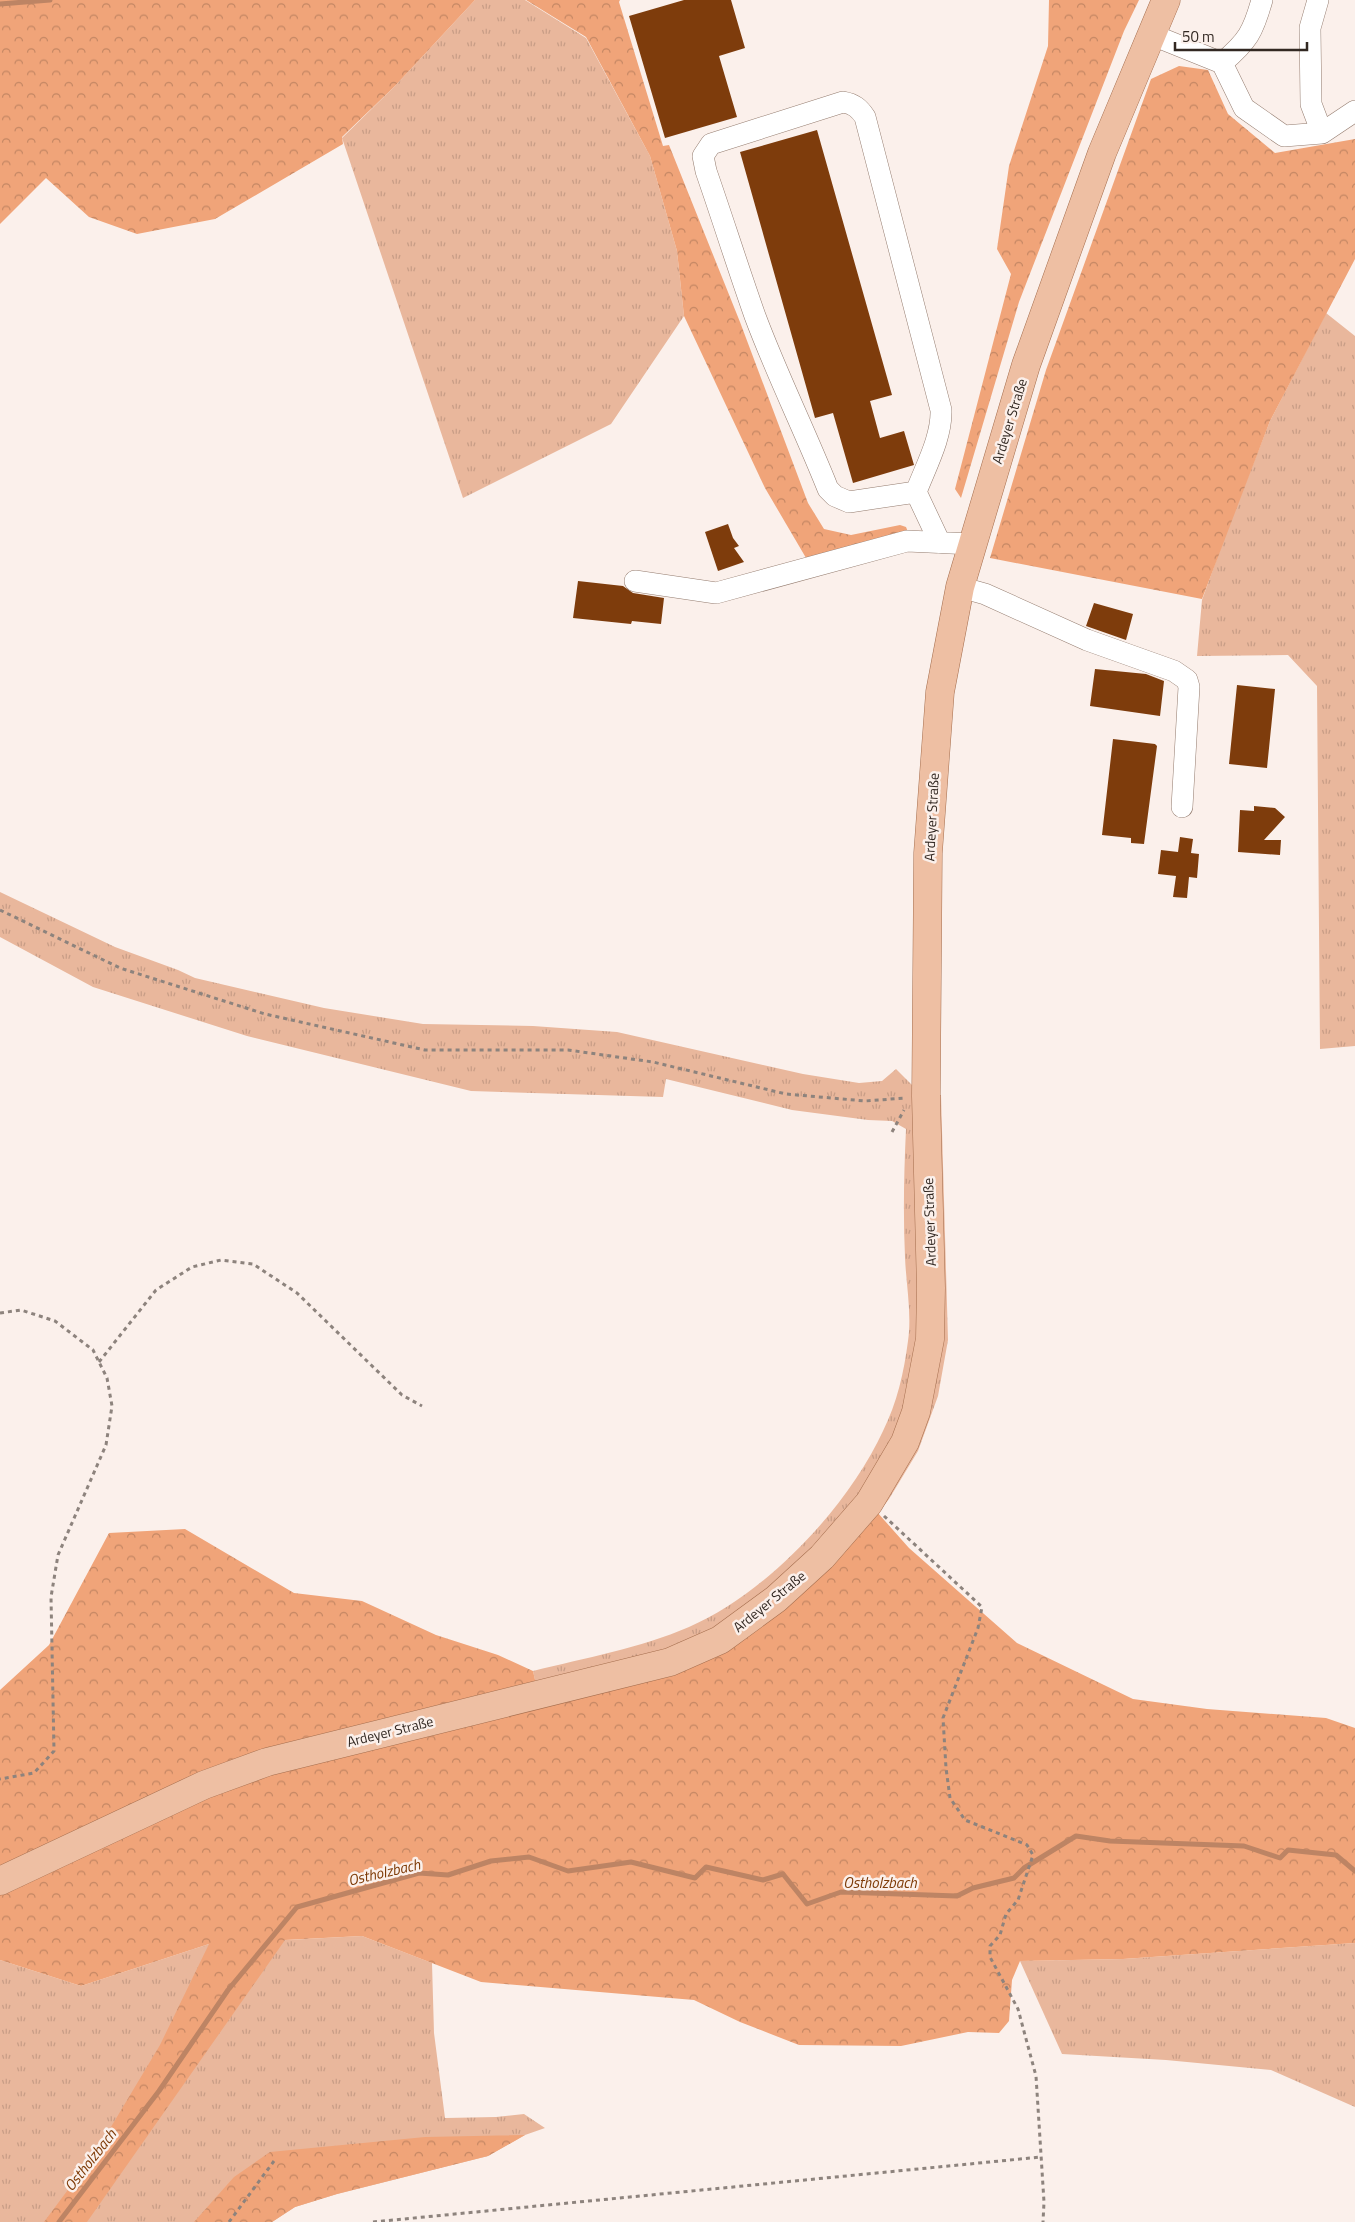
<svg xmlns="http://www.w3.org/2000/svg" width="1355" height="2222" font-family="'Titillium Web',sans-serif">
<defs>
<pattern id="grass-tufts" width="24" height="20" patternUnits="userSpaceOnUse" patternTransform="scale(1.25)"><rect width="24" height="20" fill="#e9b79c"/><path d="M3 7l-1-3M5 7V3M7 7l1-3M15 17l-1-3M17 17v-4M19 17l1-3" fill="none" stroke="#c89d86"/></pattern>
<pattern id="forest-crowns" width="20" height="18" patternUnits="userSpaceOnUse" patternTransform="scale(1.25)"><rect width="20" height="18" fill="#f0a479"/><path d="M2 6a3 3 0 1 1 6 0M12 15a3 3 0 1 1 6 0" fill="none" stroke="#c38663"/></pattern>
</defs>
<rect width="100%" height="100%" fill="#fbf0eb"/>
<path fill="url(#grass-tufts)" d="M 475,0 L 525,0 L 586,38 L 650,156 L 677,251 L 684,316 L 611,424 L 463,498 L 342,138 L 395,86 Z
M 1326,313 L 1355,336 L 1355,1046 L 1320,1049 L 1317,686 L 1288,655 L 1197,656 L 1202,600 L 1228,528 L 1270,421 Z
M 0,892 L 115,947 L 178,970 L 195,978 L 324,1008 L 423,1024 L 533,1026 L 617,1032 L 803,1074 L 859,1083 L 882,1081 L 896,1069 L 916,1089 L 926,1096 L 941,1095 L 948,1340 L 938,1396 L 918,1451 L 889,1499 L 870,1524 L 720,1640 L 538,1694 L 533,1671 C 585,1658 640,1648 689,1627 C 767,1593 848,1507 883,1431 C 897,1403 904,1372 908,1341 C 912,1314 906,1284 905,1257 C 903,1214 904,1172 906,1129 L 892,1121 L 868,1120 L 792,1110 L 666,1079 L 663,1097 L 471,1091 L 247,1036 L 93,987 L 0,937 Z
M 362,1936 L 432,1963 L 434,2033 L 445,2118 L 496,2117 L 524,2114 L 545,2128 L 525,2135 L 488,2156 L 337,2194 L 295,2207 L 272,2222 L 0,2222 L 0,1960 L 81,1986 L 209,1944 Z
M 1355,1943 L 1355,2107 L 1271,2070 L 1166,2060 L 1062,2054 L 1020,1961 L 1123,1959 Z"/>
<path fill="url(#forest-crowns)" d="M 0,0 L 475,0 L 395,86 L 342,137 L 343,144 L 215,219 L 137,234 L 89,217 L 46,178 L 0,224 Z
M 526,0 L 620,0 L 619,2 L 663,146 L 669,145 L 740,322 L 808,503 L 824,529 L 851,535 L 900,525 L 906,527 L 908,532 L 809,563 L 765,488 L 684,316 L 677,251 L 650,156 L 586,37 Z
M 1049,0 L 1139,0 L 1124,31 L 1019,302 L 961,498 L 955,489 L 1011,274 L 997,249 L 1009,166 L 1048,46 Z
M 1179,66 L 1208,70 L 1228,114 L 1275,153 L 1355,139 L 1355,259 L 1270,421 L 1202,599 L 990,558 L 1046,370 L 1151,79 Z
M 869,1503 L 909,1548 L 1017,1643 L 1133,1699 L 1207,1709 L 1326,1718 L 1355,1728 L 1355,1943 L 1123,1959 L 1020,1961 L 1012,1980 L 1009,2021 L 999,2033 L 968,2032 L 901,2046 L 799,2045 L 740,2022 L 694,2000 L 481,1982 L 362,1936 L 285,1940 L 87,2222 L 44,2222 L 96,2152 L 160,2045 L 209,1944 L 81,1986 L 0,1960 L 0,1690 L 49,1645 L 109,1533 L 185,1529 L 294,1593 L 362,1601 L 436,1635 L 498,1655 L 533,1671 L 538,1693 L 720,1640 Z
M 525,2135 L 488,2156 L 337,2194 L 295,2207 L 272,2222 L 194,2222 L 234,2177 L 270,2152 L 425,2137 Z"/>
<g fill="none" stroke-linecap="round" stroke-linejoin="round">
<path stroke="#bd8464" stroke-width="5" d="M 0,4 L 50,0
M 59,2222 L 159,2091 L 228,1990 L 297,1907 L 419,1873 L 448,1875 L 491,1861 L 529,1857 L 568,1871 L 631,1862 L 695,1878 L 706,1867 L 763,1880 L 783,1874 L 807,1904 L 841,1892 L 957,1896 L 973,1888 L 1014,1878 L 1024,1868 L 1076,1836 L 1110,1841 L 1244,1846 L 1280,1858 L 1288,1850 L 1336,1855 L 1355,1871"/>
</g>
<path fill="#7e3c0c" d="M 684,0 L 731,0 L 745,48 L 719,56 L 737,117 L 665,138 L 629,16 Z
M 817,130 L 892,395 L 870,401 L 880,438 L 904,431 L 914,465 L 853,483 L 833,413 L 815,418 L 740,152 Z
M 728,524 L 733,538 L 739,546 L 734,548 L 744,562 L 718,571 L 705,532 Z
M 578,581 L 623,586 L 633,593 L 664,598 L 661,624 L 632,621 L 631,624 L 573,618 Z
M 1094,603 L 1133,614 L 1126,640 L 1086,626 Z
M 1095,669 L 1146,674 L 1164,681 L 1160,716 L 1090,706 Z
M 1237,685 L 1275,689 L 1267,768 L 1229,764 Z
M 1113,739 L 1155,744 L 1157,746 L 1144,844 L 1131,843 L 1131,838 L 1102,835 Z
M 1254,806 L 1275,808 L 1285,817 L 1264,840 L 1281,840 L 1280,855 L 1238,852 L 1240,810 L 1254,811 Z
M 1180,837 L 1193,839 L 1191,853 L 1199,854 L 1197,878 L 1189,877 L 1187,898 L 1173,897 L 1176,876 L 1158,874 L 1161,850 L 1178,852 Z"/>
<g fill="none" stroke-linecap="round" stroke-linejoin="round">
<g stroke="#947c6f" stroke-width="22">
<path id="minor" d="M 1318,0 L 1310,28 L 1311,104 L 1322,133 L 1355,111
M 1150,34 L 1222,63 C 1248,41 1253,32 1262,0
M 1222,63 L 1244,108 L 1284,136 L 1322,133
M 916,492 C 926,466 942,437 941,410 L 865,117 C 859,108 854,104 843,102 L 711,144 L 703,156 L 706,171 C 723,220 738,268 755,316 C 777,375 805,431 828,489 L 835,496 L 849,502 L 916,492 L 940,543
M 635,581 L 716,593 L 907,541 L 972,544
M 960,587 L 985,594 L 1087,640 L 1174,671 L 1187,680 L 1189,687 L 1182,807"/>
</g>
<g stroke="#a56e4e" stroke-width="29">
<path id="major" d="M 0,1881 L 204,1785 L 267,1762 L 670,1662 L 720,1640 L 776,1599 L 822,1557 L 869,1503 L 905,1442 L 916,1412 L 930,1339 L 931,1288 L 926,1096 L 928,853 L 940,692 L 960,587 L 1026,365 L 1102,153 L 1166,0"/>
</g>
<path stroke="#8d837d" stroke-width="3" stroke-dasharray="4 4" stroke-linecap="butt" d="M 0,910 L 120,968 L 265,1014 L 425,1050 L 568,1050 L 653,1062 L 786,1094 L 865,1101 L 905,1098
M 892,1132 L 904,1110
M 0,1313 L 21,1310 L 55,1321 L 93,1350 L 107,1378 L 112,1406 L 106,1445 L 58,1555 L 51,1597 L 54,1751 L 34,1773 L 0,1779
M 99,1362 L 156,1290 L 192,1267 L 221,1260 L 253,1264 L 297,1293 L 402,1395 L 422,1406
M 884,1516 L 982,1607 L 978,1628 L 943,1718 L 946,1768 L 950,1798 L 965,1820 L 1027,1845 L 1033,1855 L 1018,1900 L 1006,1914 L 1000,1935 L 990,1946 L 990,1957 L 1018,2009 L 1036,2076 L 1044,2202 L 1043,2222
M 229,2222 L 274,2161
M 373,2222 L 1041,2157"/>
<use href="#minor" stroke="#fff" stroke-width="21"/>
<use href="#major" stroke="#eebfa3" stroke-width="28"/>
</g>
<g text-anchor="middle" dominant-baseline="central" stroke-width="5" stroke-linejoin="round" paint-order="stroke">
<g font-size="14" fill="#322822" stroke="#fbf0eb">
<text transform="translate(1009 421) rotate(-73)">Ardeyer Straße</text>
<text transform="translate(931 817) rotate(-87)">Ardeyer Straße</text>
<text transform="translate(929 1222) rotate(-92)">Ardeyer Straße</text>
<text transform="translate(769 1601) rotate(-39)">Ardeyer Straße</text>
<text transform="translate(390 1731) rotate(-14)">Ardeyer Straße</text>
</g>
<g font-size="15" font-style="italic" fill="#7e3a06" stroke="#fbf0eb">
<text transform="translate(384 1872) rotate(-13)">Ostholzbach</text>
<text x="880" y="1882">Ostholzbach</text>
<text transform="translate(90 2160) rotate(-52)">Ostholzbach</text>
</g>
</g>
<path d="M1175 42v8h132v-8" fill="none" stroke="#322822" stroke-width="2.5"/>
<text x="1182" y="42" font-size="15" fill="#322822" stroke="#fbf0eb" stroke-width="4" paint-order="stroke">50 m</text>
</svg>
